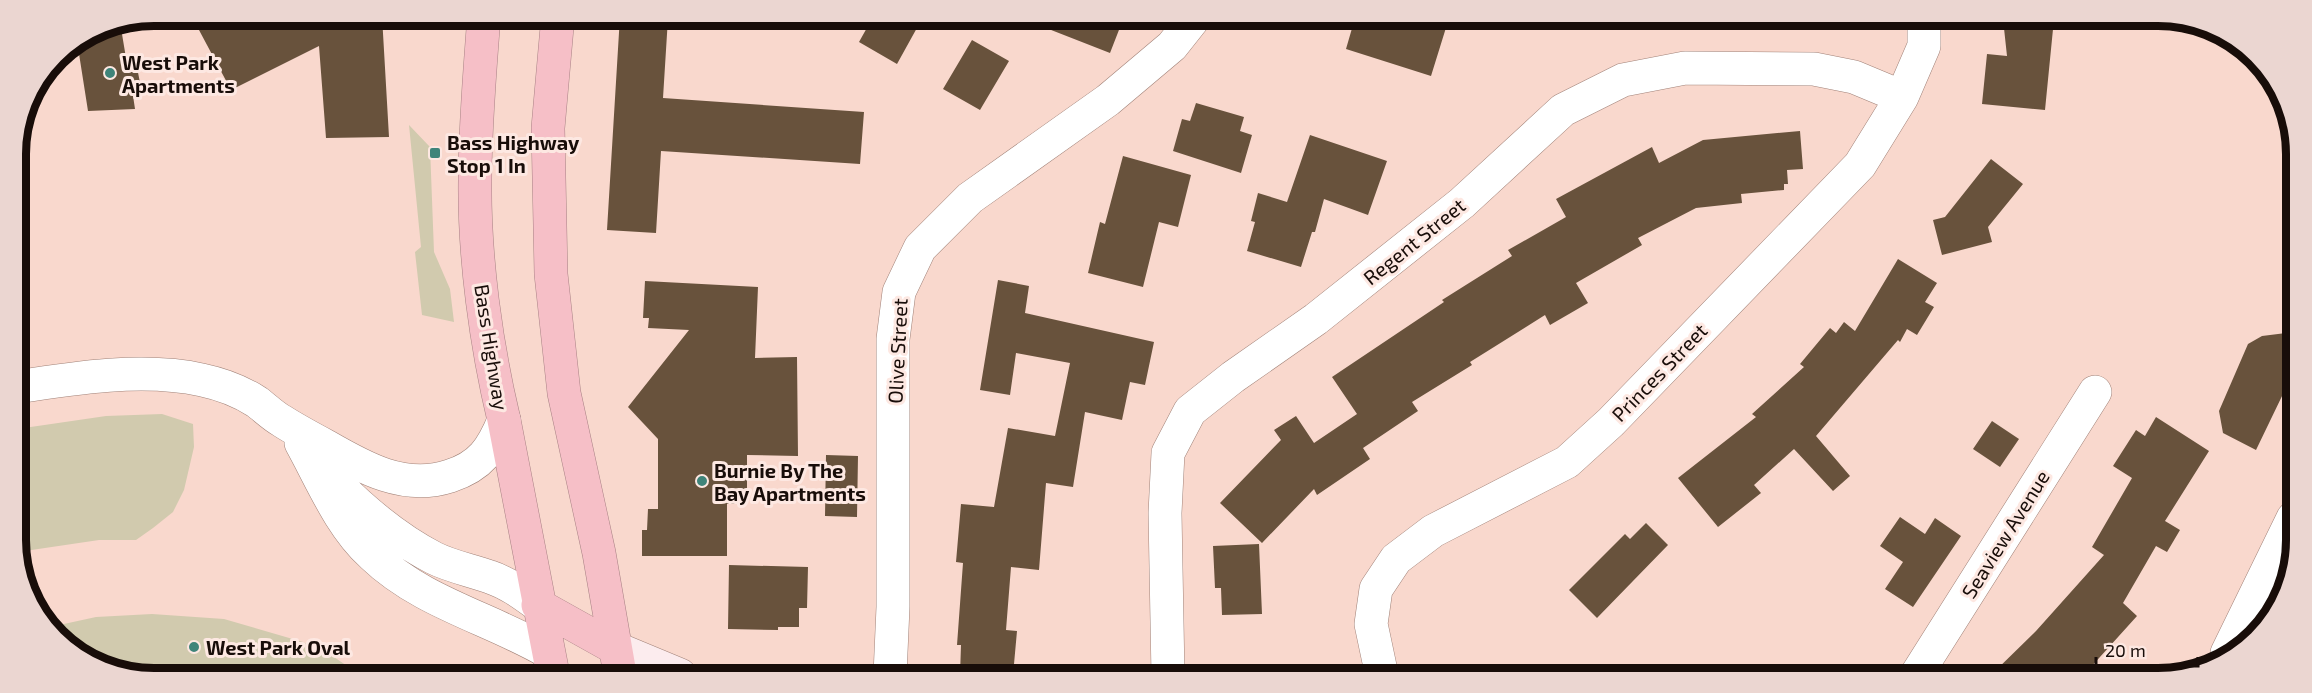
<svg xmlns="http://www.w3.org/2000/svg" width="2312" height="693" font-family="'Exo 2',sans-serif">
<rect width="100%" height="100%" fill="#f9d8cd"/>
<path fill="#d1caae" d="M 409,125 L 430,147 L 434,252 L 450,289 L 454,322 L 422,315 L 415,252 L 421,247 Z
M 162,414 L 193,424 L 194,447 L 184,490 L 173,512 L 153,528 L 136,540 L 99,540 L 18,552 L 17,429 L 106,416 Z
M 152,614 L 224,619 L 303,642 L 328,653 L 359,674 L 118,673 L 55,637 L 50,627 L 96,617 Z"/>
<path fill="#68523c" d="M 191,15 L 382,16 L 389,137 L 326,138 L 319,46 L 231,90 Z
M 620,16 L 668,18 L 663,98 L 864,112 L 860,164 L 661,151 L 656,233 L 607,230 Z
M 873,17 L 923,17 L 897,64 L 859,42 Z
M 1024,17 L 1124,17 L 1110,53 L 1023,19 Z
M 1355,18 L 1449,18 L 1431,76 L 1346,49 Z
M 2003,19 L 2054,19 L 2045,110 L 1982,104 L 1987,54 L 2007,56 Z
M 120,22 L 126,58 L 135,57 L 141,88 L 132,89 L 135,109 L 88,111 L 77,41 L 101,25 Z
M 972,40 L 1009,61 L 980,110 L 943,89 Z
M 1196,103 L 1244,117 L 1240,131 L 1252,135 L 1241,173 L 1173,151 L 1182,119 L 1190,121 Z
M 1800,131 L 1803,169 L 1787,170 L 1788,184 L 1784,184 L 1784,190 L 1741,194 L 1742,203 L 1696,208 L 1638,238 L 1642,245 L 1576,283 L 1588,303 L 1550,325 L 1545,315 L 1470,362 L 1472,365 L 1412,402 L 1418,411 L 1363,448 L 1370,459 L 1317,495 L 1314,489 L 1262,543 L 1220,503 L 1281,440 L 1274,430 L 1296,416 L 1314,443 L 1357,414 L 1332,377 L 1444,302 L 1442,300 L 1512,256 L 1508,250 L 1566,217 L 1556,199 L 1652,147 L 1659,163 L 1703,140 Z
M 1310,135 L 1387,161 L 1368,215 L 1324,199 L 1315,232 L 1312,232 L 1301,267 L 1247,251 L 1255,222 L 1251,221 L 1258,193 L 1287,202 Z
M 1123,156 L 1191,175 L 1178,227 L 1159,222 L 1143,287 L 1088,273 L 1100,222 L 1105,224 Z
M 1991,159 L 2023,184 L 1988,227 L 1992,242 L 1942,255 L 1933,220 L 1945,217 Z
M 1898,259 L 1937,283 L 1925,302 L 1934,307 L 1917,335 L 1907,329 L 1900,342 L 1898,340 L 1816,436 L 1850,476 L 1833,491 L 1794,449 L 1754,485 L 1761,493 L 1718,527 L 1678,478 L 1756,417 L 1752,414 L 1804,367 L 1800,364 L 1830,328 L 1836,333 L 1844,322 L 1855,331 Z
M 998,280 L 1029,286 L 1025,313 L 1154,342 L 1145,385 L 1130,382 L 1122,420 L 1085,412 L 1073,487 L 1046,483 L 1039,570 L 1011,567 L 1006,630 L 1017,631 L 1013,675 L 960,675 L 961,645 L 957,645 L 963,563 L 956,562 L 961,504 L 994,507 L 1008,428 L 1055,436 L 1070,363 L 1016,353 L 1010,395 L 980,390 Z
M 645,281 L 758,287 L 755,358 L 797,357 L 798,456 L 747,455 L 747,504 L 727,504 L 727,556 L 642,556 L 642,530 L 647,530 L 648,509 L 658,509 L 658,439 L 628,407 L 689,330 L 648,328 L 649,318 L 643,318 Z
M 2293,332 L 2293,390 L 2283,394 L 2256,450 L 2223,433 L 2219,411 L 2248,344 L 2262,336 Z
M 2156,417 L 2209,451 L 2165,521 L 2180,530 L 2167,552 L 2156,546 L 2123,603 L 2137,616 L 2081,678 L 1989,677 L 2036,631 L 2104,555 L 2092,547 L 2132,478 L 2113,466 L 2136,430 L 2145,436 Z
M 1992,421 L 2019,439 L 2000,467 L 1973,449 Z
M 826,455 L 858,456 L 857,517 L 825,516 Z
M 1900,517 L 1925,534 L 1935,518 L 1961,536 L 1913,607 L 1885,589 L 1903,562 L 1880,546 Z
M 1646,523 L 1668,545 L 1597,618 L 1569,590 L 1625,534 L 1630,539 Z
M 1259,544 L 1262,614 L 1222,615 L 1221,588 L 1215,588 L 1213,546 Z
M 729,565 L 808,567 L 807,608 L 799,608 L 799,627 L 778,627 L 778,630 L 728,629 Z"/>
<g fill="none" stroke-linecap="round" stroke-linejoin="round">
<g stroke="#a18278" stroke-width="34">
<path id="street" d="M 17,387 C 74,378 144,367 202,380 C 221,384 240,391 257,402 C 265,408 273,416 282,421 C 296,430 311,438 326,446 C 364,468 404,491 450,476 C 481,466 492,449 504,420
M 301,443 C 322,481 340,526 372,555 C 422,603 490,618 548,652
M 336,483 C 365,512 397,539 434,558 C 452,567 471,570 490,577 C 508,583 523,594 538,605
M 2227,653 L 2293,518
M 890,675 L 893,607 L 893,339 L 899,292 L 920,248 L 970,198 L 1108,100 L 1172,46 L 1195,17
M 1168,676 L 1165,513 L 1168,453 L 1190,411 L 1233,377 L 1316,319 L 1462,203 L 1563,110 L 1623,80 L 1685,68 L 1814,69 L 1854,77 L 1902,97
M 1382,676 L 1371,624 L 1376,589 L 1396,559 L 1433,531 L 1567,462 L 1611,422 L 1860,165 L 1902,97 L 1924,46 L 1924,19
M 1915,677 L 2095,392"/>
</g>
<g stroke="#a18278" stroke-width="34">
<path id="secondary" d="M 615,648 L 680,675"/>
</g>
<g stroke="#a88184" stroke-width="34">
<path id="highway" d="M 484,16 C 480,70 475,125 475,180 C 474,257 486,345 504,420 L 553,674
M 558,16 L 548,128 L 551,274 L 564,393 L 599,553 L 620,674
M 538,605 L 615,648"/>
</g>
<use href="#street" stroke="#fff" stroke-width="33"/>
<use href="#secondary" stroke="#fcecee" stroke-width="33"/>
<use href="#highway" stroke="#f6bfc7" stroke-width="33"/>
</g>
<g fill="#3f847a" stroke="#fde8e2" stroke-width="2">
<circle cx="110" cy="73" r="6"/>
<rect x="429" y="147" width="12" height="12" rx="3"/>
<circle cx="702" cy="481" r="6"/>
<circle cx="194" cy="647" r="6"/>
</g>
<g text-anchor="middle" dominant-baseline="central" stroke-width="6" stroke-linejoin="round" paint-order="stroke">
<g font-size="20" font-weight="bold" fill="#180d09" stroke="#fde8e2" text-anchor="start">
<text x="122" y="62">West Park<tspan x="122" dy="23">Apartments</tspan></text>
<text x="447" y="142">Bass Highway<tspan x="447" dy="23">Stop 1 In</tspan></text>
<text x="714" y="470">Burnie By The<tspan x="714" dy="23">Bay Apartments</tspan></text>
<text x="206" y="647">West Park Oval</text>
</g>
<g font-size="20" fill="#180d09" stroke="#fde8e2">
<text transform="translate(1414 241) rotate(-39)">Regent Street</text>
<text transform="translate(492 347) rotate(81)">Bass Highway</text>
<text transform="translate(897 351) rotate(-87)">Olive Street</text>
<text transform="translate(1659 372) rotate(-46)">Princes Street</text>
<text transform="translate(2005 534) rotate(-58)">Seaview Avenue</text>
</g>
</g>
<path d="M0 0H2312V693H0ZM154 26H2158A128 128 0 0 1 2286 154V540A128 128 0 0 1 2158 668H154A128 128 0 0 1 26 540V154A128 128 0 0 1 154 26Z" fill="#ebd6d1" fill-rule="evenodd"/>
<path fill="none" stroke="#180d09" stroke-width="8" d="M154 26H2158A128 128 0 0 1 2286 154V540A128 128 0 0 1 2158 668H154A128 128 0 0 1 26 540V154A128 128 0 0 1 154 26Z"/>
<path d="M2096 657v9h102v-9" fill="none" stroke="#180d09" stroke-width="3"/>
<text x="2105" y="657" font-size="18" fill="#180d09" stroke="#fde8e2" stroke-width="4.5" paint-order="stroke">20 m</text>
</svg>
